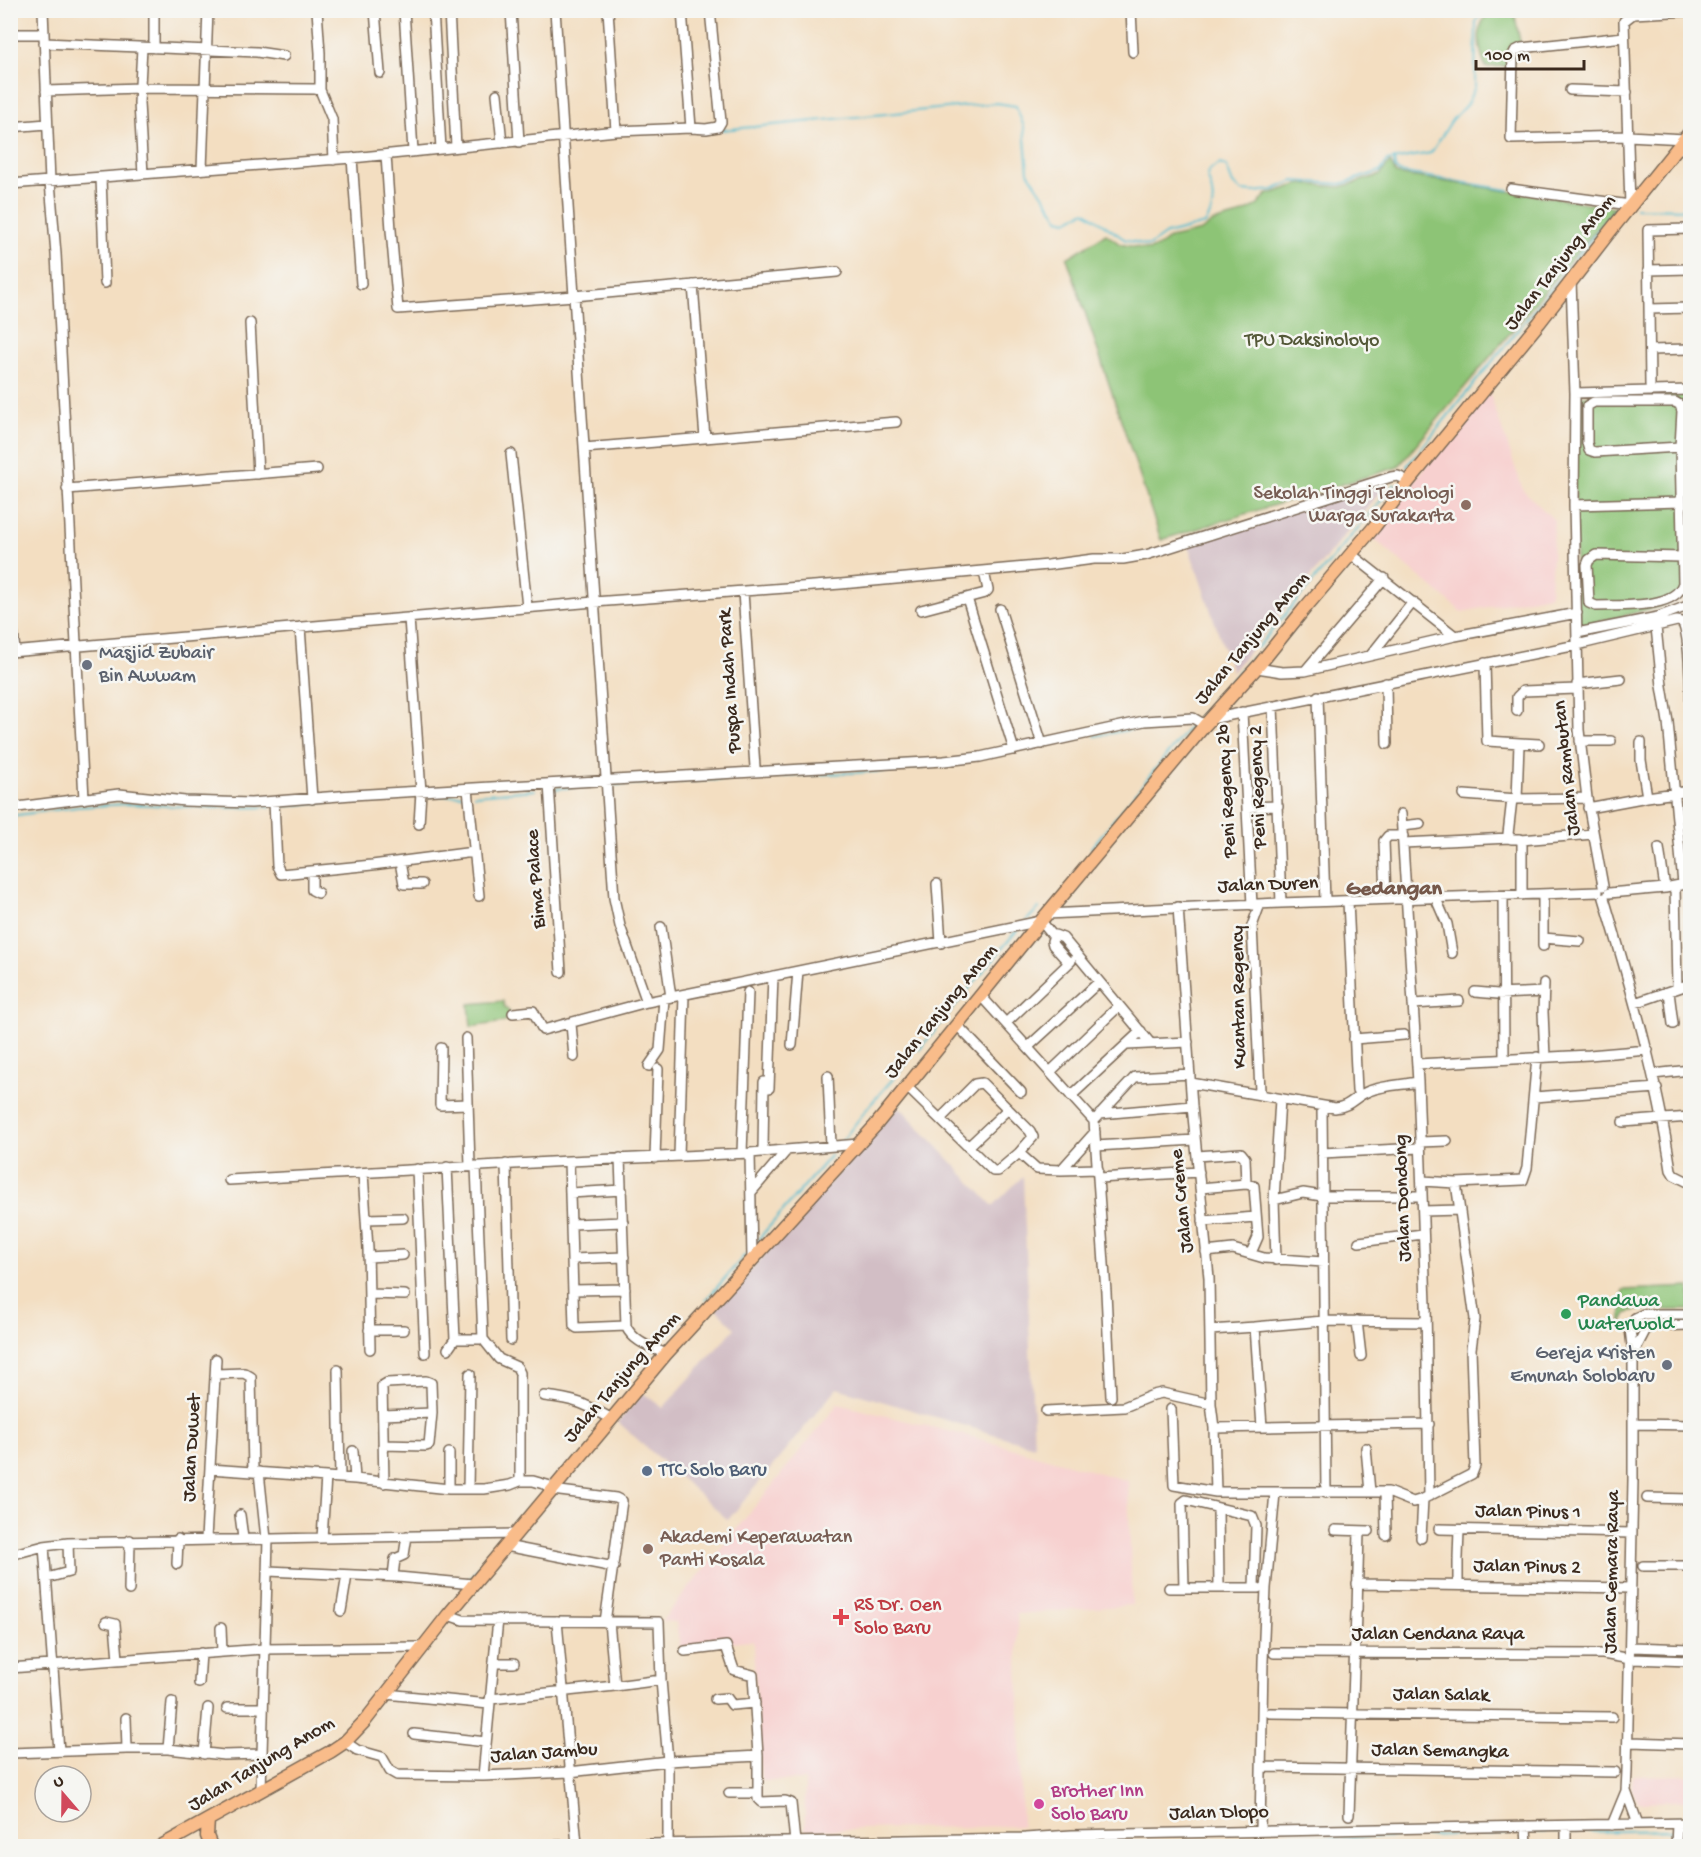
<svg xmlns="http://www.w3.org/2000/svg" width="1701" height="1857" viewBox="0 0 1701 1857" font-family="'Gochi Hand',sans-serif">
<rect width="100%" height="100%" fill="#f6f6f2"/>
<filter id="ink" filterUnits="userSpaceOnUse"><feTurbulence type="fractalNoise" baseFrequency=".0167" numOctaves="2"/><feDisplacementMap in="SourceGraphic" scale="12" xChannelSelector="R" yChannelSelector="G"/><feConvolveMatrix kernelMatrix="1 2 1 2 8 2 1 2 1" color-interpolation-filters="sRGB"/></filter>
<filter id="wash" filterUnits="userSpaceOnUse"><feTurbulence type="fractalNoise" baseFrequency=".008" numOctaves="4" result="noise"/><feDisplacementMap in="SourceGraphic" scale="24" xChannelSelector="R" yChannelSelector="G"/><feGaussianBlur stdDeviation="1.35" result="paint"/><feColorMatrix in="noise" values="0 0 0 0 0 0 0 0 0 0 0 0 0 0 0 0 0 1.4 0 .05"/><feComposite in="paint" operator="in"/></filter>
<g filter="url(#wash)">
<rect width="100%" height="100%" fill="#f3dec1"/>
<!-- built -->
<path fill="#f7d0cf" d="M 1489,391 L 1523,490 L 1554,520 L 1550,595 L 1462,612 L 1369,535 Z
M 838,1404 L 972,1437 L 1128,1481 L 1132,1605 L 1017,1614 L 1022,1826 L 805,1830 L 805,1780 L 761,1781 L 753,1641 L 680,1647 L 676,1622 L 662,1621 Z
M 1690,1775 L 1690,1801 L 1639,1802 L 1632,1790 L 1632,1776 Z"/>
<!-- industrial -->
<path fill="#d2bec5" d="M 1391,479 L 1232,672 L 1187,542 Z
M 899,1106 L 993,1206 L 1023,1176 L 1034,1446 L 837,1388 L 728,1520 L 618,1422 L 643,1393 L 663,1408 L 735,1328 L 716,1309 Z"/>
<!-- green -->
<path fill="#8dc476" stroke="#64774a" stroke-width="1.5" d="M 1493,11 L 1514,11 L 1521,47 L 1511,66 L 1485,67 C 1479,49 1473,22 1493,11 Z
M 1390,162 L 1396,174 L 1615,207 L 1398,467 L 1161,540 L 1067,258 L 1106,234 L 1120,244 L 1150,250 L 1159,246 L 1170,238 L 1201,231 L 1213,222 L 1239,215 L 1258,205 L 1266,195 L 1300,184 L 1341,187 L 1380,175 Z
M 1690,393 L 1690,593 L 1659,607 L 1577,627 L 1573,396 Z
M 503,1001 L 505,1008 L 509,1011 L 509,1016 L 504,1022 L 471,1027 L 469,1004 Z
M 1690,1287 L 1690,1310 L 1637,1310 L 1628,1312 L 1621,1325 L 1623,1290 Z"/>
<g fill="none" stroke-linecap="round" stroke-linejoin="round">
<!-- stream -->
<path stroke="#51bbce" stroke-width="2" d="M 721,130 L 997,103 L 1016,106 L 1024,127 L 1028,172 L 1059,219 L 1067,221 L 1085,211 L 1124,239 L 1149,246 L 1166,234 L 1205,224 C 1216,207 1214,194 1207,176 L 1210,170 L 1219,164 L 1226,166 L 1233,184 L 1242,191 L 1253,192 L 1273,190 L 1294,181 L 1341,184 L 1381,171 L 1387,161 L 1431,153 L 1452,120 L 1467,104 L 1475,87 L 1476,22 L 1482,10
M 1394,159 L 1395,168 L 1399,172 L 1509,190
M 1635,208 L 1690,209
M 1575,259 L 1618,206
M 1407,466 L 1570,266
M 1257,648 L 1395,484
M 1198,718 L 1252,657
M 1178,723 L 1193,723
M 1095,736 L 1154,725
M 610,785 L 887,771 L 927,766
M 553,789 L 597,785
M 474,795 L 535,790
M 424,796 L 465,795
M 276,807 L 339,800
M 10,816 L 77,807 L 128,804 L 217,808 L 270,807
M 1091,848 L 1192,724
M 1026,921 L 1039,908
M 919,1050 L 1018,929
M 842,1141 L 869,1106 L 907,1063
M 756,1242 L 831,1155
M 706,1300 L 746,1254
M 469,1579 L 503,1539
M 1680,1830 L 1690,1830
M 1530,1832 L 1564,1832
M 1569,1832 L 1675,1830
M 1080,1843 L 1122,1843
M 1153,1843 L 1525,1833
M 935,1846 L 1041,1846"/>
</g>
</g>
<g filter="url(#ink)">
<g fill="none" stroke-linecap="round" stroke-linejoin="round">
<defs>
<path id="minor" d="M 43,10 L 50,182 L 56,254 L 84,799
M 317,10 L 320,53 L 320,90
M 375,10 L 380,73
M 404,10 L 413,151
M 433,10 L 441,149
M 449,10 L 456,147
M 511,10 L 519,142
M 555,10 L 614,898 L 620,926 L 647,1002 L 1041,921 L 1053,936
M 608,10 L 616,131
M 682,10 L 691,128 L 706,129 L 718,127 L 721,122 L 710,10
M 1131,10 L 1133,52
M 10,34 L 44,34
M 1624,37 L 1521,48 L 1515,51 L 1513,55 L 1511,139 L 1628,136 L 1685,139
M 44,43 L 257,52 L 284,56
M 142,48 L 139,103 L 143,174
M 154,48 L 154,10
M 1570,90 L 1627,92
M 46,91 L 140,88 L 315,89 L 320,90 L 332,119 L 334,160
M 497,94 L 502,143
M 10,127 L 47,124
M 1678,149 L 1690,148
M 386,155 L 391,230 L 398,309 L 574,296 L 837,272
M 352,158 L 361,284
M 202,169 L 208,10
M 101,178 L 105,283
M 10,184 L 352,158 L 616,131 L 691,128
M 1511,189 L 1630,205
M 1630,206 L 1624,21 L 1633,14 L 1690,11
M 1648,270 L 1690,269
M 1571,281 L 1575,393 L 1574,505 L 1579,730 L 1587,798 L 1603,886
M 693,285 L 705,438
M 1649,309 L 1690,308
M 250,323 L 258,474
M 1650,350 L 1690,349
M 1650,385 L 1648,230 L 1690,229
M 1575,393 L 1690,390
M 1680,447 L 1595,452 L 1589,450 L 1587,443 L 1587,406 L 1594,402 L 1675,402 L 1680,405 L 1682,411 L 1680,447 L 1683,583 C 1676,610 1618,605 1596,606 L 1589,603 L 1587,565 L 1589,560 L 1596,555 L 1682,557
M 584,448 L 896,422
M 511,454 L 527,607
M 67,489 L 317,469
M 1574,505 L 1681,502
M 1351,554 L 1455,636
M 743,592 L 755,767
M 967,598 L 1014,750
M 10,602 L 15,651
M 1000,609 L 1042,744
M 921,610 L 985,593 L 988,590 L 984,572
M 409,618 L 421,792 L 419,824
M 300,627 L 312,799
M 1656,627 L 1662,686 L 1668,722 L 1683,884
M 1577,633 L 1658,617 L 1690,605
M 10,652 L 594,602 L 841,584 L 1048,565 L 1094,559 L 1123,559 L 1146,555 L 1391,477 L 1398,476 L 1409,481
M 1371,655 L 1413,602
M 1485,663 L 1487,741 L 1539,744
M 1257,668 L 1282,672 L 1305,671 L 1455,636 L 1577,613
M 1306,670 L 1384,578
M 1386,683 L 1387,744
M 1577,684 L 1621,679
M 1318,696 L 1325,901
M 1273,706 L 1281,903
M 1517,711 L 1517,697 L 1523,691 L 1577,689
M 1242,712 L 1252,905
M 1211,719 L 1577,645 L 1677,621 L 1682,622 C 1690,634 1692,703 1689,720
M 1580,741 L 1611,741
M 1641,742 L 1641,760 L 1647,797
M 549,784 L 561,972
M 468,789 L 479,896
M 1464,795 L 1517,799 L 1587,798
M 1512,799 L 1508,834 L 1511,839 L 1520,839 L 1522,843 L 1522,895
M 1517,799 L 1519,744
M 274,802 L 277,866 L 281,874 L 372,865 L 474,852
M 1248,807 L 1278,806
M 10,808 L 119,794 L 185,801 L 251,803 L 352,795 L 944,761 L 980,757 L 1144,721 L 1193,718 L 1205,725
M 1588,808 L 1647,797 L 1690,791
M 1401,814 L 1418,1082 L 1426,1305 L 1429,1496
M 1402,826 L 1420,824
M 1521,840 L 1593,834
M 1403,843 L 1510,838
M 1659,848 L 1665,888
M 400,862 L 404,884 L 422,884
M 312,872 L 312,890 L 318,893
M 937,884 L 941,943
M 1675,886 L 1677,988
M 1609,893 L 1665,888 L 1690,883
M 1543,894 L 1543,946
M 1503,896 L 1504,1059
M 1604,898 C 1631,988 1657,1077 1671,1170 L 1674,1175 L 1690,1183
M 1386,899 L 1384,841 L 1388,836 L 1403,836
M 1436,899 L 1447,924 L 1452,953
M 1348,901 L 1357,1091
M 1178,907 L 1192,1106 L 1209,1278 L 1211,1404 L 1214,1428 L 1216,1492
M 1047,914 L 1281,903 L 1598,892
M 661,927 L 671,997
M 1543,938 L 1580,941
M 1069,963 L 1053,945 L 1052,941 L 1055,935 L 1063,938 L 1151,1044
M 1544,983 L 1543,1012 L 1545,1057
M 1475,992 L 1498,994 L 1544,992
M 1669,992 L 1673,1024
M 981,996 L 1094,1121 L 1106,1292 L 1111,1397
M 1635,1003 L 1690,984
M 1413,1004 L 1459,1001
M 513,1013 L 533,1011 L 543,1030 L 647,1002
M 1006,1023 L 1071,961
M 571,1024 L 574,1057
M 957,1025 L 1021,1092
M 466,1038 L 470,1166
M 1354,1039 L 1404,1035
M 792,1045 L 798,971
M 1127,1045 L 1188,1042
M 1028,1047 L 1099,982
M 441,1048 L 440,1105 L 468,1104
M 1417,1064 L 1589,1055 L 1648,1050
M 649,1066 L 660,1050 L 664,999
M 1050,1072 L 1119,1006
M 1653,1074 L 1690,1070
M 828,1076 L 831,1146
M 1191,1083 L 1335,1108 C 1350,1107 1355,1096 1369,1091 C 1384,1085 1402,1085 1418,1082
M 907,1087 L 993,1171 L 998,1171 L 1019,1153 L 1033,1137 L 1030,1131 L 982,1083 L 975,1084 L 940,1119
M 769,1088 L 773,976
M 1260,1091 L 1252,926 L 1260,904
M 1071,1096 L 1141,1031
M 1534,1097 L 1657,1088
M 1322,1108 L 1326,1493
M 1100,1114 L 1192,1106
M 1094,1121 L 1135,1077 L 1190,1074
M 1623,1122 L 1690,1117
M 1420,1142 L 1447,1141
M 1096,1146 L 1195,1140
M 968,1147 L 1008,1109
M 763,1151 L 764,1082
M 742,1153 L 748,992
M 750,1153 L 752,1259
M 1019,1153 L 1037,1169 L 1061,1170 L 1095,1132
M 1322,1153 L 1420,1148
M 679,1156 L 684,995
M 1197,1156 L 1241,1153 L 1245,1158 L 1246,1184
M 620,1158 L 626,1326 C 633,1342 651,1347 666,1354
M 655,1158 L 658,1069
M 569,1161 L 574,1326 L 577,1328 L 626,1326
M 506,1164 L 511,1340
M 476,1166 L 483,1339 L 499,1359 L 517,1367 L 520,1373 L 520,1481
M 447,1167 L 455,1339
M 417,1169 L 425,1353
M 1061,1170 L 1098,1169
M 363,1173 L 368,1249 L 370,1349
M 1099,1178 L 1199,1172
M 229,1180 L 569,1161 L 750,1153 L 859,1144
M 1422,1181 L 1456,1183 L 1523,1180 L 1527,1168 L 1537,1057
M 1200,1188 L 1246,1184 L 1254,1186 L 1258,1237 L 1251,1253
M 752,1191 L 787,1150
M 570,1193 L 622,1190
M 1274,1200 L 1303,1193 L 1322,1196 L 1422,1196
M 1423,1211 L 1460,1210
M 366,1219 L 403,1218
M 1203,1221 L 1256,1217
M 572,1224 L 623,1222
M 1359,1242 L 1423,1234
M 1206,1252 L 1233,1249 L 1264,1258 L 1323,1262
M 368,1257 L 403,1255
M 572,1259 L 624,1257
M 1276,1260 L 1274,1200 L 1280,1099
M 573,1290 L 625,1289
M 369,1294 L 405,1295
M 1357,1321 L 1361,1356
M 369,1330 L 404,1330
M 1210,1330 L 1255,1327
M 448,1349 L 455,1339 L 483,1339
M 1633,1354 L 1645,1331 L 1651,1326 L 1690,1325
M 338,1370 L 340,1478
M 216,1374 L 244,1373 L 251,1377 L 253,1471
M 544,1396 C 576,1399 585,1404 612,1419
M 1171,1409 L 1174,1485 L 1216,1492 L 1388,1492 L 1413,1502 L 1423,1499 L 1472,1474 L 1475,1466 L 1471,1349 L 1475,1319 L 1456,1183
M 1046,1411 L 1124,1407 L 1153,1395 L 1162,1393 L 1211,1404
M 383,1415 L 432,1413
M 1637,1424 L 1690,1425
M 1262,1427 L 1255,1327 L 1323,1321 L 1426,1322
M 1214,1428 L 1429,1424
M 383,1445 L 426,1446 L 429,1445 L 432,1413 L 431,1383 L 426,1381 L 387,1383 L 382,1386 L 384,1483
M 1366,1448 L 1370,1492
M 353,1451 L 355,1479
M 210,1469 L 355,1479 L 449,1489 L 484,1489 L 510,1485 L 520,1481 L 533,1481 L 554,1487
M 259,1472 L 266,1539
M 449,1489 L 449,1453
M 468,1489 L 470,1374
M 552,1490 L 616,1498 L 622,1501 L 605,1622
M 1385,1492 L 1386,1535
M 1647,1498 L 1690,1499
M 1218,1508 L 1219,1587
M 240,1515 L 243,1538
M 1439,1529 L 1632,1533
M 1335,1530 L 1369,1531
M 322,1538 L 326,1477
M 1421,1538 L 1423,1499
M 206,1539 L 216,1359
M 44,1546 L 59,1751
M 506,1546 L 614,1567
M 10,1555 L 44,1546 L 68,1543 L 515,1534
M 1458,1558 L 1459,1530
M 177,1564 L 178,1539
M 1643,1566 L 1690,1566
M 268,1571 L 398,1577 L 473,1584
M 393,1576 L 395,1559 L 404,1555 L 407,1536
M 47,1578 L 69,1572 L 68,1543
M 1357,1584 L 1631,1588
M 1458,1585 L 1458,1560
M 1169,1588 L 1258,1588
M 1184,1588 L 1182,1503 L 1186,1500 L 1252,1516 L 1256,1526 L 1254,1587
M 129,1590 L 130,1540
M 1357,1610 L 1359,1531
M 341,1611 L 347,1575
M 448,1615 L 463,1620 L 659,1622 L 661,1680 L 668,1761 L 668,1846
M 557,1621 L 577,1845
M 106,1622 L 115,1624 L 118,1659
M 609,1622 L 615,1686
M 221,1628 L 222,1652
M 1632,1647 L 1690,1649
M 685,1651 L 726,1646 L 734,1670 L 753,1675 L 758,1756 L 758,1799 L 761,1802 L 785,1801 L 791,1803 L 795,1842
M 1274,1653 L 1603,1654 L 1630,1659
M 1632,1659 L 1690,1661
M 494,1663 L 514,1663
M 10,1668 L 264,1649 L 421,1647
M 199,1683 L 201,1653
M 386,1694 L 489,1704
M 490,1699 L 615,1686 L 661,1680
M 715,1699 L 727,1698 L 732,1705 L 755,1703
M 227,1708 L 263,1708
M 1270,1713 L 1612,1717
M 126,1718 L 127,1749
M 414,1734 L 486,1742
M 345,1742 L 357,1750 L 382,1757 L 390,1771 L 397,1775 L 483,1776 L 569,1772 L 668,1761 L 758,1756
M 1631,1742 L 1690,1744
M 168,1749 L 172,1702
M 10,1753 L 127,1749 L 168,1749 L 224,1755 L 262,1754
M 204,1754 L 208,1708
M 1265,1767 L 1615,1772
M 483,1776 L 498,1619
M 261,1790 L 268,1539
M 1626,1791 L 1638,1824
M 729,1793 L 758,1793
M 1349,1815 L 1356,1613
M 1612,1825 L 1626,1791 L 1627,1771 L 1633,1480 L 1633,1354 L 1630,1329 L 1635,1318 L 1644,1314 L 1690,1314
M 1526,1826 L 1527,1846
M 1260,1831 L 1263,1661 L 1266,1588 L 1275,1493
M 532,1846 L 1025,1838 L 1072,1835 L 1690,1823
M 1566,1846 L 1566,1827
M 1676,1846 L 1677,1824"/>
<path id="major" d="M 208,1820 L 207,1836 L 211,1846
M 161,1846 L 330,1752 L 345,1742 L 365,1721 L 448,1615 L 666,1354 L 875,1126 L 1041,921 L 1205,725 L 1260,664 L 1305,608 L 1375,526 L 1409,481 L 1539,323 L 1611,230 L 1690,132"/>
</defs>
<!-- minor casing -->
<use href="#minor" stroke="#7b6957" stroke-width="12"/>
<!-- major casing -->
<use href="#major" stroke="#7b6957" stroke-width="15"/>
<!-- minor -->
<use href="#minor" stroke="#fff" stroke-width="9"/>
<!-- major -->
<use href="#major" stroke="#f9bc8a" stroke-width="12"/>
</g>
</g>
<!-- markers -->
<g fill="#8d6e63" stroke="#f6f6f2" stroke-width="2">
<circle cx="1466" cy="505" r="6"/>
<circle cx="648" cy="1549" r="6"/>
</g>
<g fill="#6b7280" stroke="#f6f6f2" stroke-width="2">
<circle cx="87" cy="665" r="6"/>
<circle cx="1667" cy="1365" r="6"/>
</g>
<circle fill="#2e9e5b" stroke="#f6f6f2" stroke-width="2" cx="1566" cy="1314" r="6"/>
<circle fill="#5c6f8a" stroke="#f6f6f2" stroke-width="2" cx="647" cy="1471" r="6"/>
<path fill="#e0444e" stroke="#f6f6f2" stroke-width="2" d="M838 1608h6v6h6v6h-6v6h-6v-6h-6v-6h6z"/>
<circle fill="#d1479c" stroke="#f6f6f2" stroke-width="2" cx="1039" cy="1804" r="6"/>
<g text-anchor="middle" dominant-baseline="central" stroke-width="5" stroke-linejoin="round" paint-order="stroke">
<!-- street labels -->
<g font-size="20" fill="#3b2a1e" stroke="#f6f6f2">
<text transform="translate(1561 263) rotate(-52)">Jalan Tanjung Anom</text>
<text transform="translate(1253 639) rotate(-50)">Jalan Tanjung Anom</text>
<text transform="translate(731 681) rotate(-94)">Puspa Indah Park</text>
<text transform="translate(1568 768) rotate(-96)">Jalan Rambutan</text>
<text transform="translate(1259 787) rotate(-92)">Peni Regency 2</text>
<text transform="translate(1228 791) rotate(-93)">Peni Regency 2b</text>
<text transform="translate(537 879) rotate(-94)">Bima Palace</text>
<text transform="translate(1268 886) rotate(-2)">Jalan Duren</text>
<text transform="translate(1240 997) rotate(-91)">Kuantan Regency</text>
<text transform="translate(942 1012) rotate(-51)">Jalan Tanjung Anom</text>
<text transform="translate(1404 1198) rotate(-92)">Jalan Dondong</text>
<text transform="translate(1183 1201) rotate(-96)">Jalan Creme</text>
<text transform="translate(623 1378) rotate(-49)">Jalan Tanjung Anom</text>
<text transform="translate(193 1448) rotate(-87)">Jalan Duwet</text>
<text transform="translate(1528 1513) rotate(1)">Jalan Pinus 1</text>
<text transform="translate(1527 1568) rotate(1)">Jalan Pinus 2</text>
<text transform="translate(1613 1572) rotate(-89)">Jalan Cemara Raya</text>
<text x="1438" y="1635">Jalan Cendana Raya</text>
<text transform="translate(1441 1696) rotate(1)">Jalan Salak</text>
<text transform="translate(1440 1752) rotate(1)">Jalan Semangka</text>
<text transform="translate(544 1754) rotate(-4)">Jalan Jambu</text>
<text transform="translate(262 1765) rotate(-31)">Jalan Tanjung Anom</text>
<text transform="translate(1219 1814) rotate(-1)">Jalan Dlopo</text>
</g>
<!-- park labels -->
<g font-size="20" fill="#545838" stroke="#f6f6f2">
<text x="1312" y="341">TPU Daksinoloyo</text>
</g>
<!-- education labels -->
<g font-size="20" fill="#785e54" stroke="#f6f6f2" text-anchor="end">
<text x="1454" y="494">Sekolah Tinggi Teknologi<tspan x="1454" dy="23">Warga Surakarta</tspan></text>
<text x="660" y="1538" text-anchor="start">Akademi Keperawatan<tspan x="660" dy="23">Panti Kosala</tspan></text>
</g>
<!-- worship labels -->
<g font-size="20" fill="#5b616d" stroke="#f6f6f2" text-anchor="start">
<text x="99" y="654">Masjid Zubair<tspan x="99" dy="23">Bin Awwam</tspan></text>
<text x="1655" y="1354" text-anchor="end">Gereja Kristen<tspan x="1655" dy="23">Emunah Solobaru</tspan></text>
</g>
<!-- leisure labels -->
<g font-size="20" fill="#27864d" stroke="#f6f6f2" text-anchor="start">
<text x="1578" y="1302">Pandawa<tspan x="1578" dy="23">Waterwold</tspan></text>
</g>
<!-- service labels -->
<g font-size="20" fill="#4e5e75" stroke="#f6f6f2" text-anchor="start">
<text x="659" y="1471">TTC Solo Baru</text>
</g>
<!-- health labels -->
<g font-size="20" fill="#be3a42" stroke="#f6f6f2" text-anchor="start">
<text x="854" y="1606">RS Dr. Oen<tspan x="854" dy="23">Solo Baru</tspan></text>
</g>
<!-- hotel labels -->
<g font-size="20" fill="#b23c85" stroke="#f6f6f2" text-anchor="start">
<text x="1051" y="1792">Brother Inn<tspan x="1051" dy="23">Solo Baru</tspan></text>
</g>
<!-- quarter labels -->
<g font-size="22" font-weight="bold" fill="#75584a" stroke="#f6f6f2">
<text x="1394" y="890">Gedangan</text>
</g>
</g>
<!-- margin -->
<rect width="1701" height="1857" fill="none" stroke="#f6f6f2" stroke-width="36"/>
<!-- north arrow -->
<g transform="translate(63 1794) rotate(340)"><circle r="28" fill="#f6f6f2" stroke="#aba49d" stroke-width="1.5"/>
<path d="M0-4.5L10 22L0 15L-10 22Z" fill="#d1495b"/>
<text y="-9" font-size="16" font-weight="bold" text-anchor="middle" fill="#3b2a1e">U</text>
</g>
<!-- scale -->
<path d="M1476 60v9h108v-9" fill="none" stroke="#3b2a1e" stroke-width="3"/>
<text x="1485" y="60" font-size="18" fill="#3b2a1e" stroke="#f6f6f2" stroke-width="4.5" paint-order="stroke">100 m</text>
</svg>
